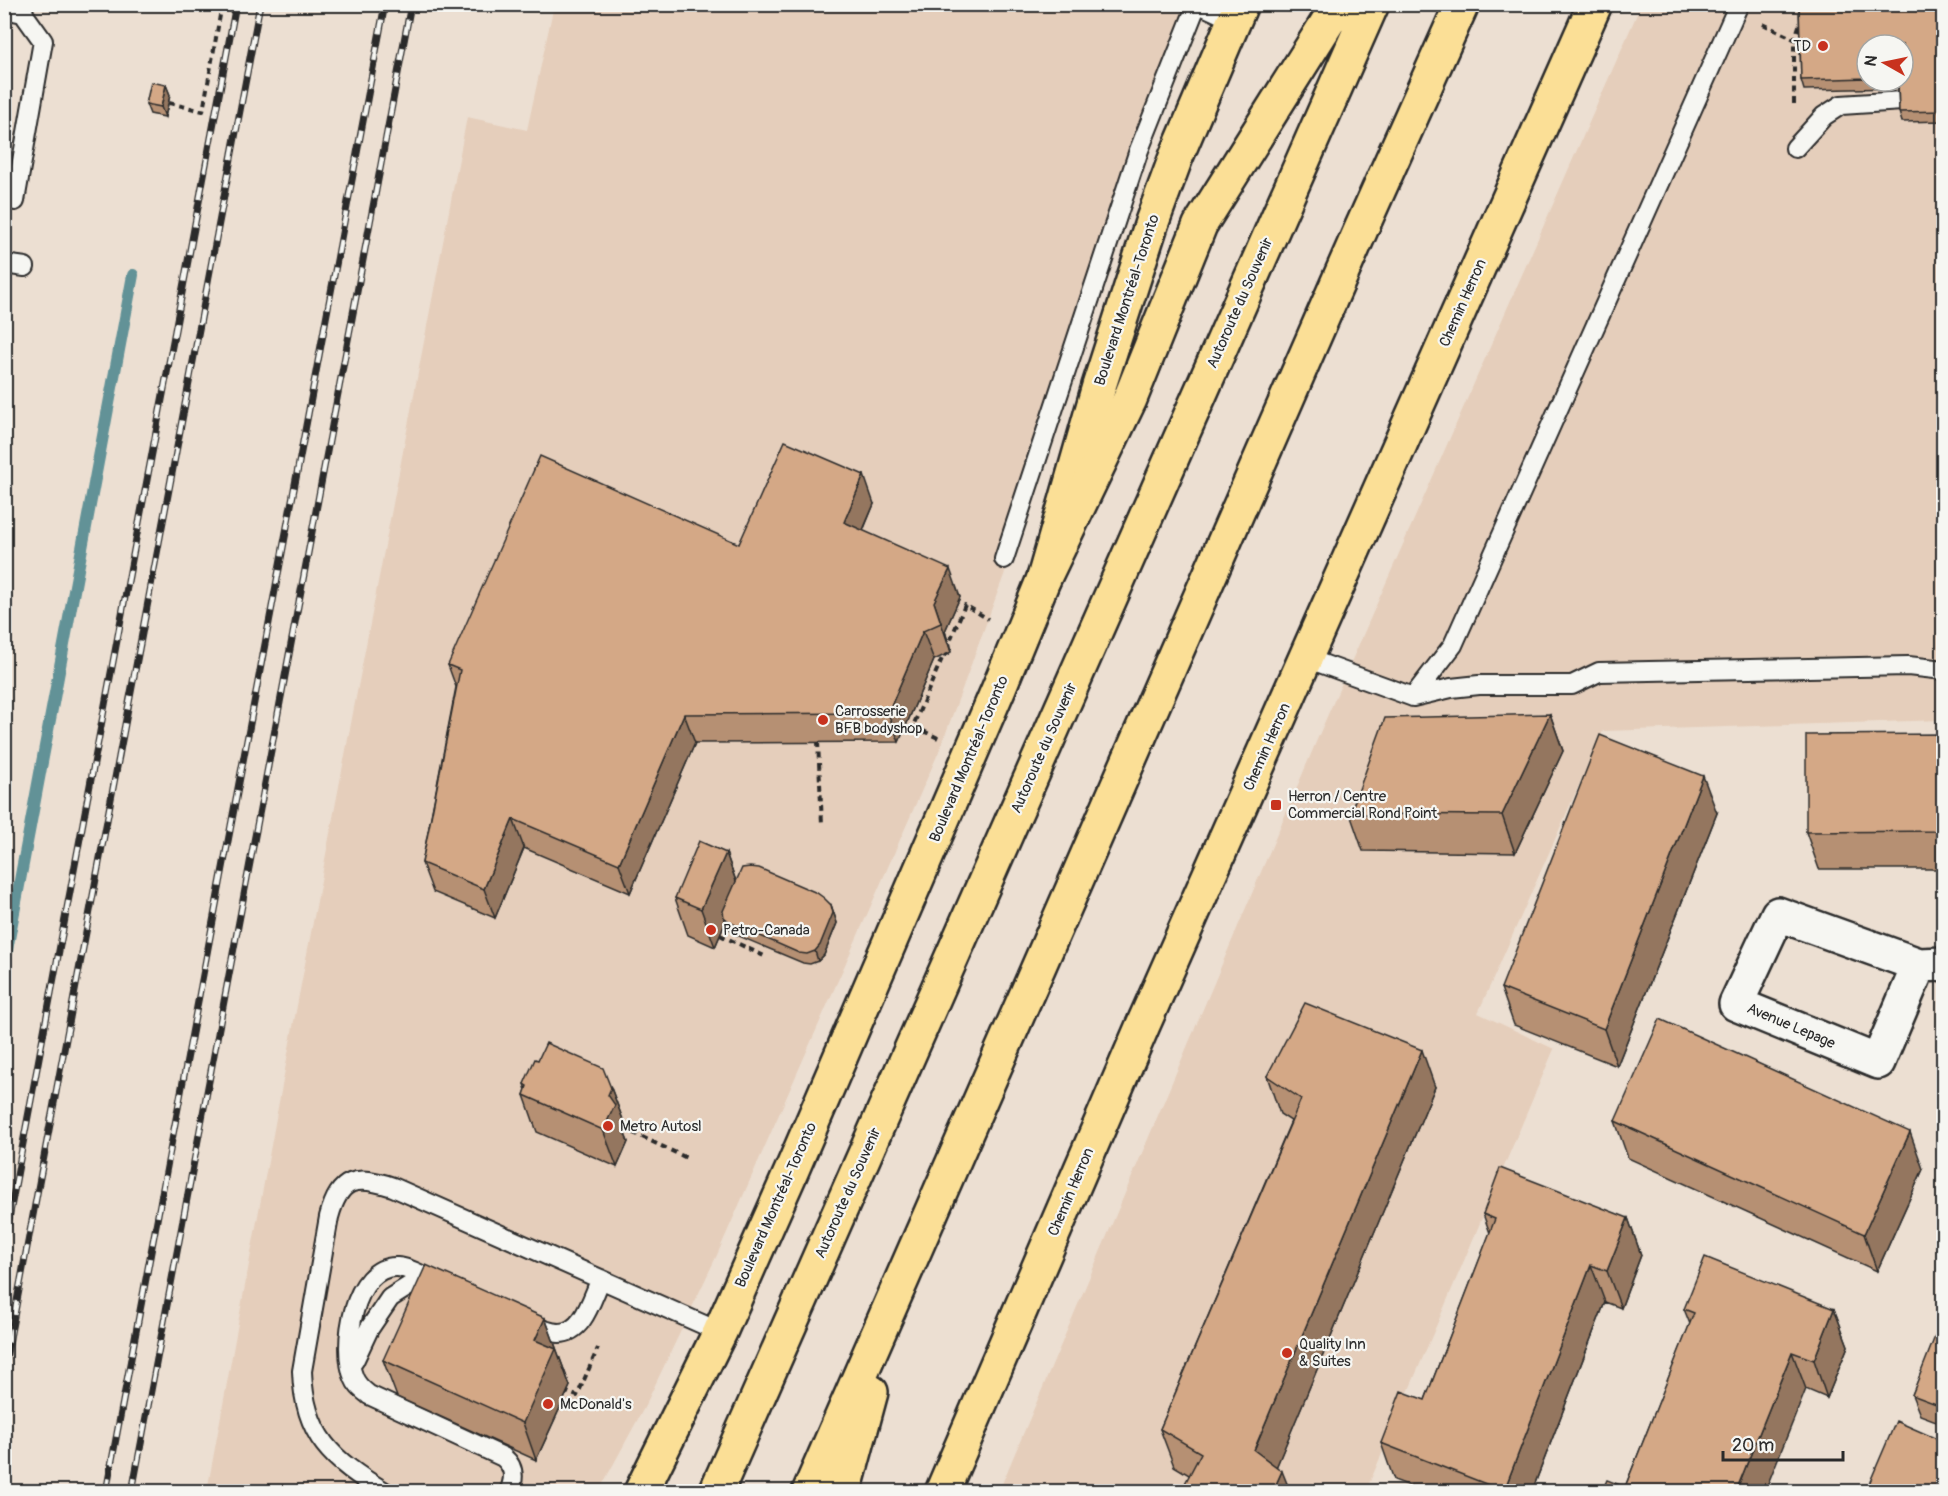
<svg xmlns="http://www.w3.org/2000/svg" width="1948" height="1496" viewBox="0 0 1948 1496" font-family="Pangolin,sans-serif">
<rect width="100%" height="100%" fill="#ecdfd2"/>
<filter id="ink" filterUnits="userSpaceOnUse"><feTurbulence type="fractalNoise" baseFrequency=".0167" numOctaves="2"/><feDisplacementMap in="SourceGraphic" scale="12" xChannelSelector="R" yChannelSelector="G"/><feConvolveMatrix kernelMatrix="1 2 1 2 8 2 1 2 1" color-interpolation-filters="sRGB"/></filter>
<g filter="url(#ink)">
<!-- built -->
<path fill="#e5cebb" fill-rule="evenodd" d="M 554,5 L 1207,5 L 1164,102 L 1029,507 L 940,749 L 717,1255 L 645,1406 L 599,1491 L 207,1491 L 292,1032 L 467,117 L 527,130 Z
M 1641,5 L 1943,5 L 1943,720 L 1603,731 L 1478,1013 L 1554,1049 L 1366,1491 L 999,1491 L 1322,728 ZM 1867,45 L 1903,45 L 1903,81 L 1867,81 Z"/>
<g fill="none" stroke-linecap="round" stroke-linejoin="round">
<!-- stream -->
<path stroke="#629297" stroke-width="12" d="M 4,966 L 133,275"/>
<defs>
<path id="lane" d="M 1199,4 L 1234,20
M 4,9 L 23,13
M 1795,148 L 1824,116 L 1841,105 L 1902,101
M 4,199 L 15,201 L 43,41 L 23,13 L 24,4
M 4,264 L 25,267
M 1004,559 L 1139,150 L 1197,4
M 1306,658 L 1413,697 L 1451,688 L 1479,685 L 1572,685 L 1599,672 L 1908,666 L 1944,670
M 1413,697 L 1453,645 L 1739,4
M 444,1287 C 430,1280 412,1268 397,1267 C 353,1265 341,1348 354,1378 C 357,1386 363,1390 369,1395 L 503,1457 C 515,1467 515,1478 509,1492
M 527,1323 C 536,1327 549,1333 559,1333 C 584,1333 592,1297 601,1279
M 354,1361 L 369,1329 L 390,1298 L 423,1277
M 385,1492 C 332,1460 304,1436 302,1371 L 329,1217 C 340,1177 356,1175 393,1187 L 720,1332"/>
<path id="street" d="M 1919,965 L 1878,1062 L 1736,1004 L 1778,914 L 1919,965 L 1944,964"/>
<path id="primary" d="M 641,1492 L 720,1332 L 791,1172 L 998,690 L 1044,578 L 1099,386 L 1152,222 L 1176,157 L 1241,4
M 942,1492 L 1143,1025 L 1595,4"/>
<path id="highway" d="M 1044,578 L 1130,399 L 1200,225 L 1339,4
M 716,1492 L 1372,4
M 809,1492 L 1362,227 L 1462,4
M 844,1492 L 871,1392"/>
</defs>
<!-- lane casing -->
<use href="#lane" stroke="#2b2b2b" stroke-width="22"/>
<!-- street casing -->
<use href="#street" stroke="#2b2b2b" stroke-width="38"/>
<!-- primary casing -->
<use href="#primary" stroke="#2b2b2b" stroke-width="38"/>
<!-- highway casing -->
<use href="#highway" stroke="#2b2b2b" stroke-width="38"/>
<!-- path -->
<path stroke="#2b2b2b" stroke-width="4" stroke-dasharray="6 4.5" stroke-linecap="butt" d="M 1763,24 L 1802,43
M 169,103 L 203,111 L 222,4
M 1794,104 L 1794,41 L 1800,23
M 938,738 L 913,726 L 943,656 L 951,652 L 949,643 L 965,605 L 988,619
M 818,742 L 822,824
M 720,935 L 764,956
M 623,1128 L 689,1159
M 565,1395 L 567,1392 L 577,1396 L 598,1348"/>
<!-- lane -->
<use href="#lane" stroke="#f6f6f2" stroke-width="18"/>
<!-- street -->
<use href="#street" stroke="#f6f6f2" stroke-width="33"/>
<!-- primary -->
<use href="#primary" stroke="#fbdf96" stroke-width="33"/>
<!-- highway -->
<use href="#highway" stroke="#fbdf96" stroke-width="33"/>
<defs>
<path id="rail" d="M 4,1245 L 236,4
M 4,1370 L 260,4
M 106,1492 L 385,4
M 132,1492 L 411,4"/>
</defs>
<!-- rail casing -->
<use href="#rail" stroke="#2b2b2b" stroke-width="7"/>
<!-- rail -->
<use href="#rail" stroke="#f6f6f2" stroke-width="4.5" stroke-dasharray="14" stroke-linecap="butt"/>
</g>
<!-- wall -->
<path fill="#b69073" stroke="#2b2b2b" stroke-width="1.5" fill-rule="evenodd" d="M 1799,4 L 1944,4 L 1944,121 L 1902,122 L 1899,112 L 1898,88 L 1804,90 L 1801,80 ZM 1867,45 L 1903,45 L 1903,81 L 1867,81 Z
M 166,85 L 170,95 L 165,117 L 150,114 L 146,104 Z
M 874,504 L 863,531 L 960,597 L 945,631 L 951,652 L 934,660 L 899,742 L 695,743 L 630,893 L 524,848 L 495,918 L 433,892 L 422,863 L 456,687 L 448,665 Z
M 1550,714 L 1563,751 L 1515,853 L 1363,851 L 1350,814 Z
M 1944,734 L 1944,869 L 1819,869 L 1806,832 Z
M 1717,813 L 1617,1066 L 1514,1025 L 1501,988 Z
M 726,853 L 736,881 L 831,905 L 837,923 L 824,955 L 818,961 L 810,964 L 803,963 L 734,934 L 728,927 L 726,921 L 715,947 L 688,935 L 675,898 Z
M 1267,1076 L 1435,1087 L 1276,1467 L 1189,1475 L 1174,1466 L 1160,1429 L 1291,1121 L 1280,1114 Z
M 524,1084 L 611,1088 L 625,1125 L 623,1129 L 628,1142 L 617,1167 L 537,1132 L 524,1095 L 526,1090 Z
M 1615,1121 L 1923,1169 L 1877,1271 L 1628,1158 Z
M 1483,1214 L 1628,1218 L 1641,1255 L 1621,1308 L 1605,1302 L 1532,1491 L 1423,1491 L 1394,1480 L 1381,1443 L 1425,1400 L 1490,1233 Z
M 1684,1309 L 1834,1309 L 1848,1346 L 1827,1398 L 1806,1389 L 1625,1487 L 1690,1324 Z
M 1944,1317 L 1944,1424 L 1920,1415 L 1912,1395 Z
M 545,1318 L 570,1386 L 536,1460 L 397,1397 L 383,1360 Z"/>
<!-- shaded-wall -->
<path fill="#94765e" stroke="#2b2b2b" stroke-width="1.5" d="M 166,85 L 170,95 L 165,117 L 161,107 Z
M 864,475 L 874,504 L 854,551 L 844,522 Z
M 950,569 L 960,597 L 945,631 L 951,652 L 934,602 Z
M 923,631 L 934,660 L 899,742 L 888,713 Z
M 684,714 L 695,743 L 630,893 L 619,864 Z
M 1550,714 L 1563,751 L 1515,853 L 1502,815 Z
M 1703,776 L 1717,813 L 1617,1066 L 1604,1029 Z
M 513,819 L 524,848 L 495,918 L 484,889 Z
M 726,853 L 739,890 L 724,917 L 726,921 L 715,947 L 701,909 Z
M 831,905 L 837,923 L 824,955 L 818,961 L 815,951 Z
M 1422,1050 L 1435,1087 L 1268,1487 L 1254,1450 Z
M 611,1088 L 625,1125 L 623,1129 L 628,1142 L 617,1167 L 603,1130 L 608,1095 Z
M 1910,1132 L 1923,1169 L 1877,1271 L 1864,1234 Z
M 1628,1218 L 1641,1255 L 1621,1308 L 1607,1271 Z
M 1591,1265 L 1605,1302 L 1532,1491 L 1504,1491 Z
M 1834,1309 L 1848,1346 L 1827,1398 L 1814,1360 Z
M 545,1318 L 570,1386 L 536,1460 L 523,1423 L 535,1340 Z
M 1792,1352 L 1806,1389 L 1765,1491 L 1736,1491 Z
M 1282,1471 L 1290,1491 L 1273,1491 Z
M 1944,1471 L 1944,1491 L 1937,1486 Z"/>
<!-- building -->
<path fill="#d4a886" stroke="#2b2b2b" stroke-width="1.5" d="M 1799,4 L 1944,4 L 1944,111 L 1899,112 L 1898,81 L 1903,81 L 1903,45 L 1867,45 L 1867,78 L 1801,80 Z
M 151,82 L 166,85 L 161,107 L 146,104 Z
M 785,441 L 864,475 L 844,522 L 950,569 L 934,602 L 941,623 L 923,631 L 888,713 L 684,714 L 619,864 L 513,819 L 484,889 L 422,863 L 460,670 L 448,665 L 540,456 L 739,544 Z
M 1550,714 L 1502,815 L 1350,814 L 1385,718 Z
M 1944,734 L 1944,831 L 1806,832 L 1806,735 Z
M 1600,735 L 1703,776 L 1604,1029 L 1501,988 Z
M 699,841 L 726,853 L 701,909 L 675,898 Z
M 750,867 L 759,868 L 817,893 L 824,898 L 831,905 L 833,913 L 820,945 L 815,951 L 807,954 L 799,953 L 731,923 L 724,917 L 723,911 L 742,868 Z
M 1305,1003 L 1422,1050 L 1254,1450 L 1282,1471 L 1273,1491 L 1181,1491 L 1201,1453 L 1160,1429 L 1301,1099 L 1267,1076 Z
M 1660,1019 L 1910,1132 L 1864,1234 L 1615,1121 Z
M 546,1043 L 603,1068 L 611,1088 L 608,1095 L 615,1105 L 603,1130 L 524,1095 L 527,1086 L 524,1084 L 535,1059 L 538,1060 Z
M 1500,1168 L 1628,1218 L 1607,1271 L 1591,1265 L 1504,1491 L 1381,1443 L 1401,1391 L 1425,1400 L 1495,1219 L 1483,1214 Z
M 1705,1257 L 1834,1309 L 1814,1360 L 1792,1352 L 1736,1491 L 1602,1491 L 1607,1480 L 1625,1487 L 1694,1313 L 1684,1309 Z
M 426,1265 L 545,1318 L 535,1340 L 556,1349 L 523,1423 L 383,1360 Z
M 1943,1316 L 1944,1317 L 1944,1407 L 1912,1395 Z
M 1896,1421 L 1944,1442 L 1944,1471 L 1937,1486 L 1944,1489 L 1944,1491 L 1866,1491 Z"/>
</g>
<!-- markers -->
<g fill="#c8321e" stroke="#f6f6f2" stroke-width="2">
<circle cx="1823" cy="46" r="6"/>
<circle cx="823" cy="720" r="6"/>
<rect x="1270" y="799" width="12" height="12" rx="3"/>
<circle cx="711" cy="930" r="6"/>
<circle cx="608" cy="1126" r="6"/>
<circle cx="1287" cy="1353" r="6"/>
<circle cx="548" cy="1404" r="6"/>
</g>
<g text-anchor="middle" dominant-baseline="central" stroke-width="4.5" stroke-linejoin="round" paint-order="stroke">
<!-- poi labels -->
<g font-size="15" fill="#2b2b2b" stroke="#f6f6f2" text-anchor="start">
<text x="1811" y="46" text-anchor="end">TD</text>
<text x="835" y="711">Carrosserie<tspan x="835" dy="17">BFB bodyshop</tspan></text>
<text x="1288" y="796">Herron / Centre<tspan x="1288" dy="17">Commercial Rond Point</tspan></text>
<text x="723" y="930">Petro-Canada</text>
<text x="620" y="1126">Metro Autosl</text>
<text x="1299" y="1344">Quality Inn<tspan x="1299" dy="17">&amp; Suites</tspan></text>
<text x="560" y="1404">McDonald's</text>
</g>
<!-- street labels -->
<g font-size="15" fill="#2b2b2b" stroke="#f6f6f2">
<text transform="translate(1127 300) rotate(-72)">Boulevard Montréal-Toronto</text>
<text transform="translate(1240 303) rotate(-66)">Autoroute du Souvenir</text>
<text transform="translate(1463 303) rotate(-66)">Chemin Herron</text>
<text transform="translate(1267 747) rotate(-66)">Chemin Herron</text>
<text transform="translate(1044 748) rotate(-66)">Autoroute du Souvenir</text>
<text transform="translate(969 759) rotate(-67)">Boulevard Montréal-Toronto</text>
<text transform="translate(1791 1026) rotate(23)">Avenue Lepage</text>
<text transform="translate(1071 1192) rotate(-67)">Chemin Herron</text>
<text transform="translate(848 1193) rotate(-66)">Autoroute du Souvenir</text>
<text transform="translate(776 1205) rotate(-66)">Boulevard Montréal-Toronto</text>
</g>
</g>
<!-- margin -->
<rect width="1948" height="1496" fill="none" stroke="#f6f6f2" stroke-width="24"/>
<rect x="12" y="12" width="1924" height="1472" fill="none" stroke="#2b2b2b" stroke-width="2" filter="url(#ink)"/>
<!-- north arrow -->
<g transform="translate(1885 63) rotate(279)"><circle r="28" fill="#f6f6f2" stroke="#a5a5a2" stroke-width="1.5"/>
<path d="M0-4.5L10 22L0 15L-10 22Z" fill="#c8321e"/>
<text y="-9" font-size="16" font-weight="bold" text-anchor="middle" fill="#2b2b2b">N</text>
</g>
<!-- scale -->
<path d="M1723 1451v9h120v-9" fill="none" stroke="#2b2b2b" stroke-width="3"/>
<text x="1732" y="1451" font-size="18" fill="#2b2b2b" stroke="#f6f6f2" stroke-width="4.5" paint-order="stroke">20 m</text>
</svg>
